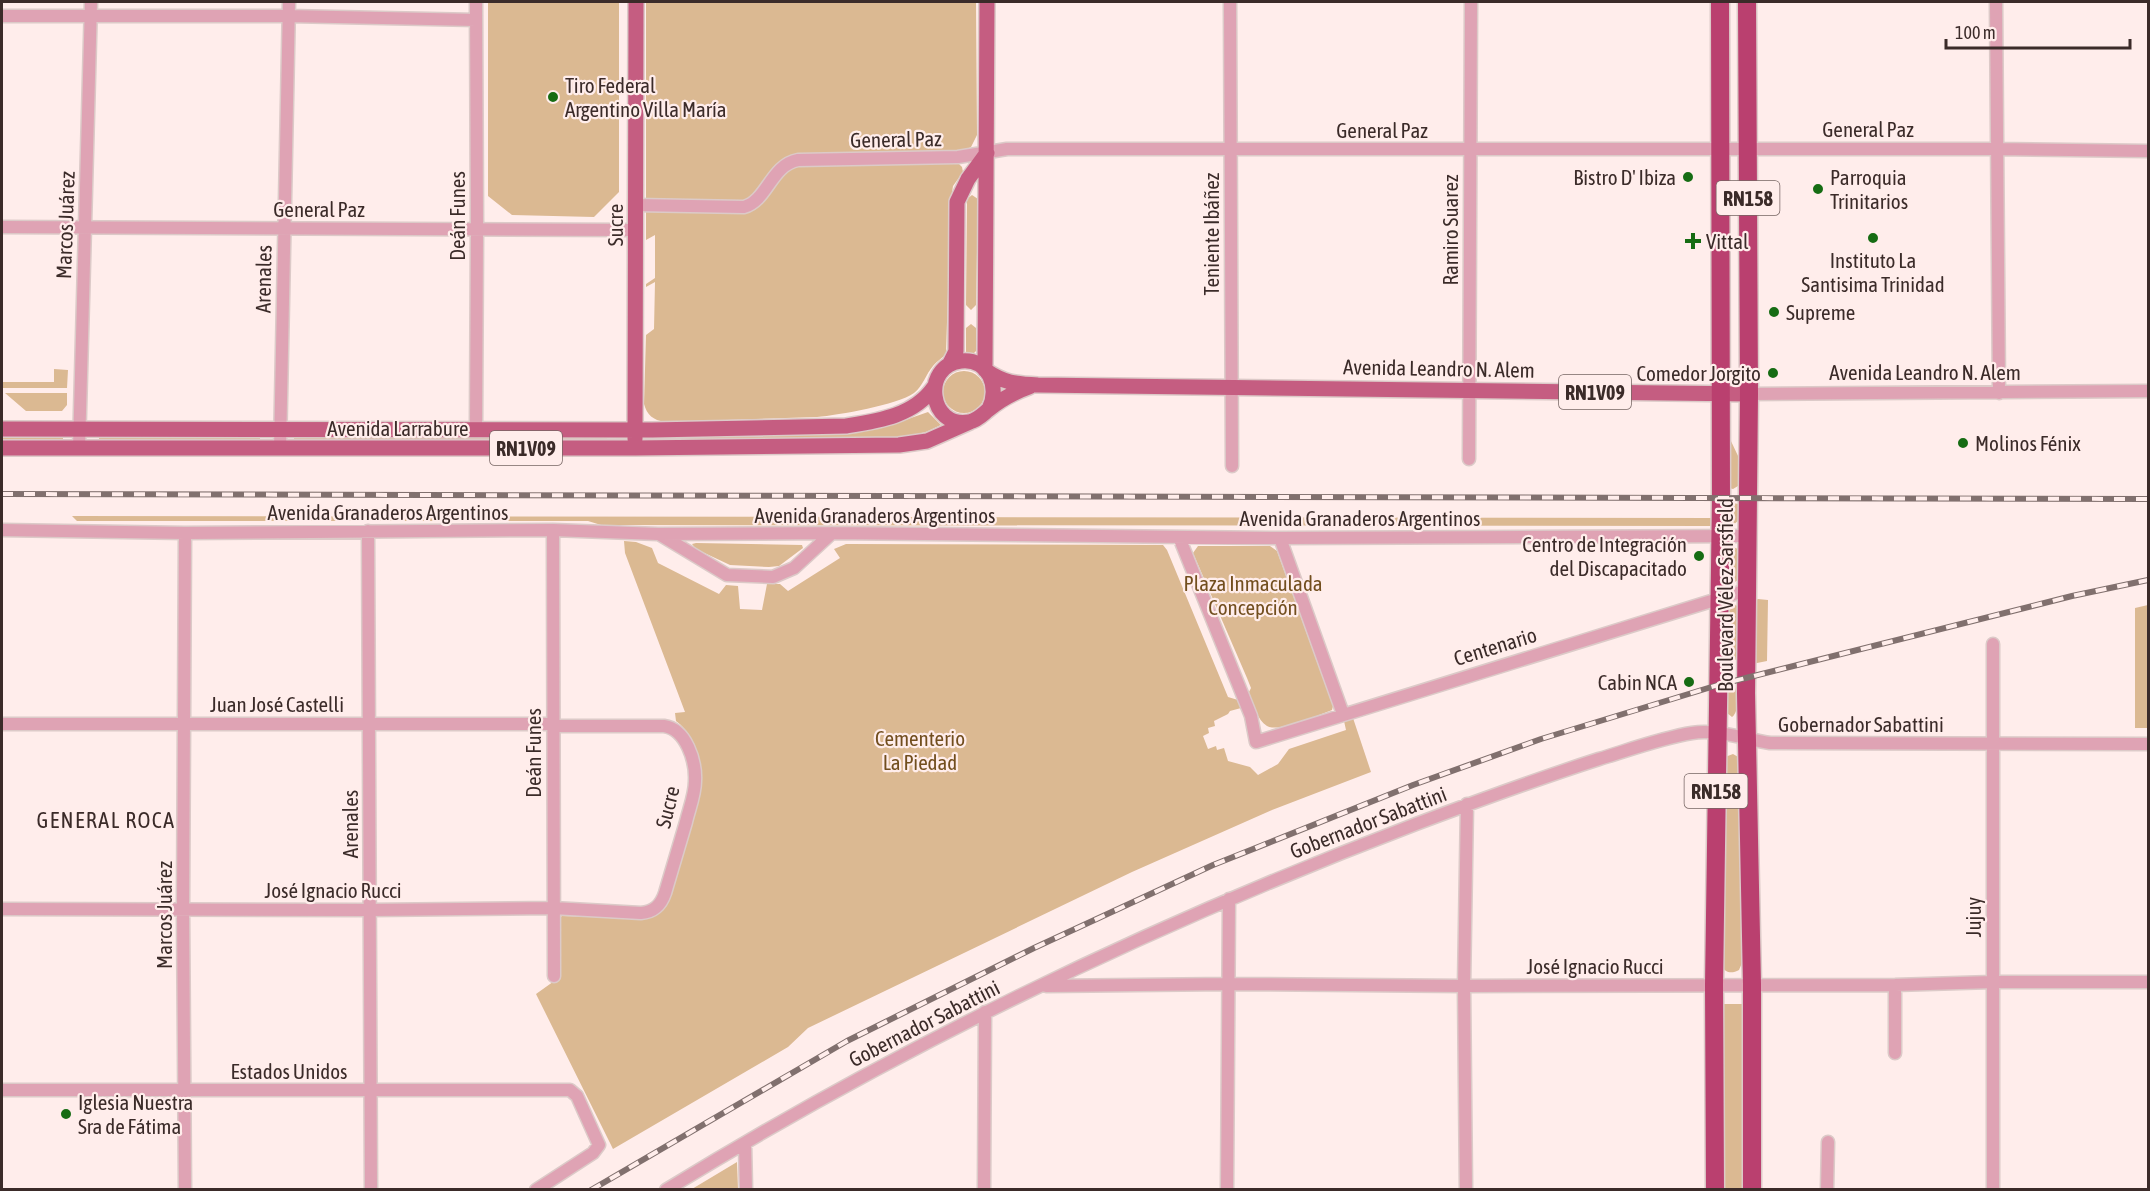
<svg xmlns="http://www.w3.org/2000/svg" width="2150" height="1191" viewBox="0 0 2150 1191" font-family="'Asap Condensed',sans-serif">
<rect width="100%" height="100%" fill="#ffedeb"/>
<!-- green -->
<path fill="#dbb992" d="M 488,2 L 619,2 L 619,192 L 594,217 L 512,215 L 488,196 Z
M 646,2 L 976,2 L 977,135 L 971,147 L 961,152 L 788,157 L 777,166 L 785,171 L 798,165 L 958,163 L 962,167 L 963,172 L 953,186 L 951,199 L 946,353 C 943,358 937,361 933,366 C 926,374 923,386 914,393 C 897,405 839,415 817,417 L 665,422 C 653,420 647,415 644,404 L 646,335 L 654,329 L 655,282 L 646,287 L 646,284 L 655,278 L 655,235 L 646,240 L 646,210 L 747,202 L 677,203 L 646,199 Z
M 972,195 L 978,199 L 976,305 L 971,310 L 966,305 L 967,199 Z
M 971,324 L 976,328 L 976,351 L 972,355 L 966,353 L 966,328 Z
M 54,369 L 68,370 L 67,388 L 2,388 L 2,382 L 54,382 Z
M943 392a21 21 0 1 1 42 0a21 21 0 1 1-42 0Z
M 5,393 L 67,393 L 67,405 L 62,411 L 26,411 Z
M 928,412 L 941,425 L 926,432 L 904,437 L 654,441 L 653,440 L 656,437 L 832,434 L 888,426 Z
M 2,437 L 63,437 L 63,441 L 2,441 Z
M 99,437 L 260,437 L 260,441 L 99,441 Z
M 294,437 L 607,438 L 607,442 L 294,441 Z
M 1730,439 L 1739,458 L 1738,486 L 1733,489 L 1729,488 Z
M 1730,502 L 1738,504 L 1738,521 L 1733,525 L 1729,523 L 1728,504 Z
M 72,516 L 1714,518 L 1711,526 L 601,525 L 588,521 L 77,521 Z
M 624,541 L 636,542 L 652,548 L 658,563 L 719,594 L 726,585 L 738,586 L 740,609 L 762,610 L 767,584 L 780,584 L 788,591 L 840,558 L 834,549 L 846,544 L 1163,545 L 1167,550 L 1228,697 L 1238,700 L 1241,708 L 1230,711 L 1228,714 L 1214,721 L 1215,726 L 1208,728 L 1209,733 L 1203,736 L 1208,749 L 1216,746 L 1217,750 L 1224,748 L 1228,761 L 1250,767 L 1258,775 L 1278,764 L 1289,749 L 1346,730 L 1344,721 L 1353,718 L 1371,772 L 1272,810 L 1132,872 L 808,1028 L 788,1047 L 613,1149 L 536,994 L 557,979 L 559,918 L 562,916 L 641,918 L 654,915 L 699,796 C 702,773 696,734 676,721 L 675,713 L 685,712 L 625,553 Z
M 696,543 L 802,545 L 803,548 L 779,566 L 769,567 L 730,565 L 696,549 L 692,544 Z
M 1198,546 L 1270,546 L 1277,551 L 1333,706 L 1332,710 C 1318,715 1279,733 1267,726 C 1257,720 1253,703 1249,692 L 1251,688 L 1247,678 L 1193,553 Z
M 1733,547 L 1738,549 L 1738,580 L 1733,583 L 1729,582 L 1729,548 Z
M 1758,599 L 1768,600 L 1767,661 L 1752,664 L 1756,600 Z
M 1733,603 L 1737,606 L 1737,659 L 1731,661 L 1728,659 L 1728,606 Z
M 2148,605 L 2148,728 L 2135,728 L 2135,608 Z
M 1730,686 L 1734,686 C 1739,693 1739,712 1732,717 L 1727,713 L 1728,690 Z
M 1733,754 L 1740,758 L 1744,765 L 1742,963 L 1739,970 C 1732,974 1725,973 1722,966 L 1725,757 Z
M 1722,1004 L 1743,1004 L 1743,1189 L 1722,1189 Z
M 737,1162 L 738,1189 L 692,1189 Z"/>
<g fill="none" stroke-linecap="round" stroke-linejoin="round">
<defs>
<path id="minor" d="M 476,2 L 477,230 L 476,430
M 1230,2 L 1232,466
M 1996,2 L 1999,393
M 2,16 L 289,16 L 476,20
M 636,205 L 744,207 C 767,201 771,165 798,160 L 958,157 L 1007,149 L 1996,149 L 2148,151
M 2,227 L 636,230
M 1749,394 L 2148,391
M 79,449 L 91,2
M 280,449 L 289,2
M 1469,459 L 1471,2
M 2,530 L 185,533 L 553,530 L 658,534 L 832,533 L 1280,538 L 1747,536
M 553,530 L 554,976
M 368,531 L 371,1190
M 659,534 L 727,575 L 773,577 L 794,568 L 832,533
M 1179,537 L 1251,716 L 1256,742 L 1747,590
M 1280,538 L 1343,714
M 1993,644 L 1993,1190
M 2,724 L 552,724
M 2,909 L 370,910 L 553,908 L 641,913 C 654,912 661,905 665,893 C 672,869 679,846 686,822 C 689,809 695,795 695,781 C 696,761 686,729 664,726 L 552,726
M 1895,985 L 1895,1053
M 1046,986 L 1228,984 L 1464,986 L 1895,985 L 1992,982 L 2148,982
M 2,1090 L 570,1090 L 577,1096 L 599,1145 L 593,1153 L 536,1190
M 745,1143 L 746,1190
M 185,1190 L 183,908 L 185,533
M 666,1190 C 904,1044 1156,923 1416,824 C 1477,801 1537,779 1599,759 C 1629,750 1661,738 1692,733 C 1717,729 1745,739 1770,743 L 2148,744
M 984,1190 L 985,1012
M 1227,1190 L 1229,899
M 1466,1190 L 1464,986 L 1467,804
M 1827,1190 L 1828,1142"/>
<path id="major" d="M 949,365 L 956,351 L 957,202 L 968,179 L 987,153
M 985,370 C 1004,383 1015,384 1038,385 L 1749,394
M 985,370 L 987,2
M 989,409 C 1000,388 989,358 961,361 C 921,366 929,429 969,422 C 978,420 982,415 988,410 C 1000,400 1015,392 1029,387
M 2,429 L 652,430 L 846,426 C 878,421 914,416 934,387
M 635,439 L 636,2
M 2,448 L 635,448 L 899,445 L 927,441 L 970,422"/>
<path id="highway" d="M 1747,2 L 1749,394 L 1746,693 L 1752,984 L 1752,1190
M 1715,1190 L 1714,985 L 1721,498 L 1720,2"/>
</defs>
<!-- minor casing -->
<use href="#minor" stroke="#dccac8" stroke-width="15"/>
<!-- major casing -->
<use href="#major" stroke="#dccac8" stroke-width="18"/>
<!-- highway casing -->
<use href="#highway" stroke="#dccac8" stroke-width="21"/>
<!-- minor -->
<use href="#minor" stroke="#dfa3b4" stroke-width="12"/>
<!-- major -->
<use href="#major" stroke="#c55d81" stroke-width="15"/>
<!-- highway -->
<use href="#highway" stroke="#ba406f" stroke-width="18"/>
<defs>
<path id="rail" d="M 2,494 L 2148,499
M 591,1190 L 847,1041 L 1034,948 L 1213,865 L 1413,785 L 1541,739 L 1718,685 L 2072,596 L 2148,580"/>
</defs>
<!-- rail casing -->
<use href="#rail" stroke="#81706e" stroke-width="6"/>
<!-- rail -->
<use href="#rail" stroke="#ffedeb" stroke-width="4" stroke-dasharray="11" stroke-linecap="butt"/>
</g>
<!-- markers -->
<g fill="#166c13" stroke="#ffedeb" stroke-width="2">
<circle cx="553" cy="97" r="6"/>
<circle cx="1688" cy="177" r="6"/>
<circle cx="1818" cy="189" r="6"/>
<circle cx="1873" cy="238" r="6"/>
<path d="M1690 232h6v6h6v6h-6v6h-6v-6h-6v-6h6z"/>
<circle cx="1774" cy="312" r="6"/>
<circle cx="1773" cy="373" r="6"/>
<circle cx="1963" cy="443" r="6"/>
<circle cx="1699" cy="556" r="6"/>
<circle cx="1689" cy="682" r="6"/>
<circle cx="66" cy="1114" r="6"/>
</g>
<g text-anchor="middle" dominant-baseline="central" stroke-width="4.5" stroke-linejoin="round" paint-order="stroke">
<!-- shield labels -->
<g fill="#ffedeb" stroke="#766563" stroke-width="1.5">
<rect x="1716.5" y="181" width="63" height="34" rx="4.5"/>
<rect x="1559" y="375" width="72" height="34" rx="4.5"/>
<rect x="490" y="431" width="72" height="34" rx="4.5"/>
<rect x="1684.5" y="774" width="63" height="34" rx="4.5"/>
</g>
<g font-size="20" font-weight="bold" fill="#3b2b29">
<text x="1748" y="198">RN158</text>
<text x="1595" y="392">RN1V09</text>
<text x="526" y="448">RN1V09</text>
<text x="1716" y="791">RN158</text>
</g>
<!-- poi labels -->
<g font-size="21" fill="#3b2b29" stroke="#ffedeb" text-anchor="start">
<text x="565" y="85">Tiro Federal<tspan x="565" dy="24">Argentino Villa María</tspan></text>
<text x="1676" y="177" text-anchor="end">Bistro D' Ibiza</text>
<text x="1830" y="177">Parroquia<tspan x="1830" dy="24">Trinitarios</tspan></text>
<text x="1706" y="241">Vittal</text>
<text x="1873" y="260" text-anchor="middle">Instituto La<tspan x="1873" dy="24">Santisima Trinidad</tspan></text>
<text x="1786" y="312">Supreme</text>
<text x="1761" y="373" text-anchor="end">Comedor Jorgito</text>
<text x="1975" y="443">Molinos Fénix</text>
<text x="1687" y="544" text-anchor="end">Centro de Integración<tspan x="1687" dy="24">del Discapacitado</tspan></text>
<text x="1677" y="682" text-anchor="end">Cabin NCA</text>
<text x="78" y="1102">Iglesia Nuestra<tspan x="78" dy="24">Sra de Fátima</tspan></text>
</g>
<!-- street labels -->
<g font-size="21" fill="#3b2b29" stroke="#ffedeb">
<text x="1868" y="129">General Paz</text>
<text x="1382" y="130">General Paz</text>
<text transform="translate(896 139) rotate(-1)">General Paz</text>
<text x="319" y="209">General Paz</text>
<text transform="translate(457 216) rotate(-90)">Deán Funes</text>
<text transform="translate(65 225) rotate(-88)">Marcos Juárez</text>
<text transform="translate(615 225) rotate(-90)">Sucre</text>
<text transform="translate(1450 230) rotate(-90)">Ramiro Suarez</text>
<text transform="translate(1211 234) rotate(-90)">Teniente Ibáñez</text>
<text transform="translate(263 279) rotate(-89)">Arenales</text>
<text transform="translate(1439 368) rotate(1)">Avenida Leandro N. Alem</text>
<text x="1925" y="372">Avenida Leandro N. Alem</text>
<text x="398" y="428">Avenida Larrabure</text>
<text x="388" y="512">Avenida Granaderos Argentinos</text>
<text x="875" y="515">Avenida Granaderos Argentinos</text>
<text x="1360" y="518">Avenida Granaderos Argentinos</text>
<text transform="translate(1725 595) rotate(-90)">Boulevard Vélez Sarsfield</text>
<text transform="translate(1495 646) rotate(-17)">Centenario</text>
<text x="277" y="704">Juan José Castelli</text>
<text x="1861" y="724">Gobernador Sabattini</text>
<text transform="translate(533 753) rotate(-90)">Deán Funes</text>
<text transform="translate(667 807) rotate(-76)">Sucre</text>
<text transform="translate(1368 822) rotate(-21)">Gobernador Sabattini</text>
<text transform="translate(350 824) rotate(-90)">Arenales</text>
<text x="333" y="890">José Ignacio Rucci</text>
<text transform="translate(164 915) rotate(-90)">Marcos Juárez</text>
<text transform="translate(1973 917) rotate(-90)">Jujuy</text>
<text x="1595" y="966">José Ignacio Rucci</text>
<text transform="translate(924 1023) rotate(-27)">Gobernador Sabattini</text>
<text x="289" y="1071">Estados Unidos</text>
</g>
<!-- park labels -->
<g font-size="21" fill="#724e1e" stroke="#ffedeb">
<text x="1253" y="583">Plaza Inmaculada<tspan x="1253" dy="24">Concepción</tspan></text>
<text x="920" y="738">Cementerio<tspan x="920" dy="24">La Piedad</tspan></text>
</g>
<!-- neighbourhood labels -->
<g font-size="22" letter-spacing="1.5" fill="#3b2b29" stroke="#ffedeb">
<text x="106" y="820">GENERAL ROCA</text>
</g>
</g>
<!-- border -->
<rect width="2150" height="1191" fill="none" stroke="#3b2b29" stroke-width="6"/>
<!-- scale -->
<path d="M1946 39v9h184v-9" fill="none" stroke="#3b2b29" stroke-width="3"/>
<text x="1955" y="39" font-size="18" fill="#3b2b29" stroke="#ffedeb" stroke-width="4.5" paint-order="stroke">100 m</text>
</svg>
